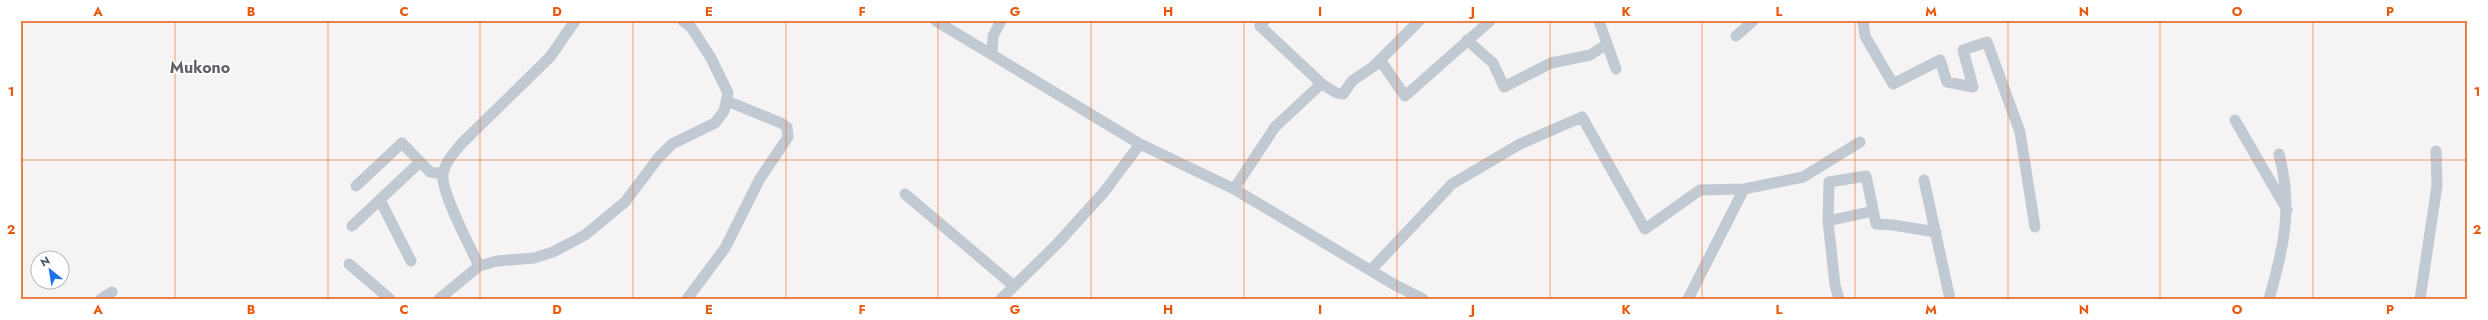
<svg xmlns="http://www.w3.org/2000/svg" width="2488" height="320" viewBox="0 0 2488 320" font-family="Jost,sans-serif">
<rect width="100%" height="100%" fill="#f5f3f3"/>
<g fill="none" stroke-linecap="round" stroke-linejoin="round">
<!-- minor -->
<path stroke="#c1cad2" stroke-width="11" d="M 936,21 L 1140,144 L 1234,189 L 1395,285 L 1423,299
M 1264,21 L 1260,26 L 1322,84
M 1599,21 L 1616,69
M 1863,21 L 1865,36 L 1893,84 L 1940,60 L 1947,82 L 1973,87 L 1963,50 L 1987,42 L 2020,132 L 2035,227
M 1736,36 L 1753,21
M 1467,40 L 1493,63 L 1504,87 L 1551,63 L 1590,55 L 1607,44
M 992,54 L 993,36 L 1001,21
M 1380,60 L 1405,96 L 1490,21
M 2235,120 L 2287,210
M 1924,180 L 1950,299
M 356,186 L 402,143 L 430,172 L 443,174
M 1234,189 L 1275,127 L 1320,85 C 1328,84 1333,95 1343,94 L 1352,81 L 1374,66 L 1419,21
M 905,194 L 1014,286
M 380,200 L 411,261
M 1873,211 L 1828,221 L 1829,182 L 1866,176 L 1876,224 L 1893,225 L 1936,232
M 1828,221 L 1835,285 L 1839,299
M 352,226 L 420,162
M 349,264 L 390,299
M 479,266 C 471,248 440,191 443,174 C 445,162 454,153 461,144 L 550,57 L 575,21
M 1371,270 L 1452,184 L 1520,144 L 1582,117 L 1645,229 L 1700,190 L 1744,189
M 101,299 L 112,292
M 439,299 L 479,266 L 497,261 L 534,258 L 553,252 L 585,235 L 625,202 L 659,157 L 672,144 L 715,123 L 724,111 L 728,93 L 711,58 L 691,27 L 683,21
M 687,299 L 725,248 L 759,180 L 788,137 L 787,127 L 781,123 L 727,101
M 1001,299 L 1058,243 L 1104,192 L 1140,144
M 1688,299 L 1744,189 L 1803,177 L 1860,142
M 2269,299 C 2284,247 2293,207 2279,154
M 2420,299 L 2437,186 L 2436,151"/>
</g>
<!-- grid -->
<path fill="none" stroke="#e8590c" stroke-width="1" stroke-opacity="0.55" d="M 175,21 L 175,299M 328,21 L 328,299M 480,21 L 480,299M 633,21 L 633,299M 786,21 L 786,299M 938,21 L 938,299M 1091,21 L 1091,299M 1244,21 L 1244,299M 1397,21 L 1397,299M 1550,21 L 1550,299M 1702,21 L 1702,299M 1855,21 L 1855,299M 2008,21 L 2008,299M 2160,21 L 2160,299M 2313,21 L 2313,299M 21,160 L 2467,160"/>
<g text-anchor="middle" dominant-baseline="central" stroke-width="3.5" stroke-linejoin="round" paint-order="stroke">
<!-- quarter labels -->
<g font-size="16" font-weight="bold" fill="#5f6368" stroke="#fff">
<text x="200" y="67">Mukono</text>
</g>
</g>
<!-- border -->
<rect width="2488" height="320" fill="none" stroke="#ffffff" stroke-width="44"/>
<!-- north arrow -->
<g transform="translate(50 270) rotate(330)"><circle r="19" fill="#ffffff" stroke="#b7bbc0"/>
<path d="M0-3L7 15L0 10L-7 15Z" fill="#1a73e8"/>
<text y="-6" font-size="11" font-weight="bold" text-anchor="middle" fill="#4a5661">N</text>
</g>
<rect x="22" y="22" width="2444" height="276" fill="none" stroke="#e8590c" stroke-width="1.5"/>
<g font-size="13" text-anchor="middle" font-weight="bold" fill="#e8590c">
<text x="98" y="16">A</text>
<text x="251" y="16">B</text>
<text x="404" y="16">C</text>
<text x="557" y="16">D</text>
<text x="709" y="16">E</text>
<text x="862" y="16">F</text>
<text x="1015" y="16">G</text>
<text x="1168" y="16">H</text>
<text x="1320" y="16">I</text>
<text x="1473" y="16">J</text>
<text x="1626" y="16">K</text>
<text x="1779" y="16">L</text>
<text x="1931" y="16">M</text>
<text x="2084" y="16">N</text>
<text x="2237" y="16">O</text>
<text x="2390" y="16">P</text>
<text x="11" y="96">1</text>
<text x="2477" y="96">1</text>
<text x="11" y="234">2</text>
<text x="2477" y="234">2</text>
<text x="98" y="314">A</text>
<text x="251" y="314">B</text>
<text x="404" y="314">C</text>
<text x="557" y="314">D</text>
<text x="709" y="314">E</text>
<text x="862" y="314">F</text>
<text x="1015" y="314">G</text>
<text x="1168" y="314">H</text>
<text x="1320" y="314">I</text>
<text x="1473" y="314">J</text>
<text x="1626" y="314">K</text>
<text x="1779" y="314">L</text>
<text x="1931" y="314">M</text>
<text x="2084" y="314">N</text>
<text x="2237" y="314">O</text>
<text x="2390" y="314">P</text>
</g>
</svg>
